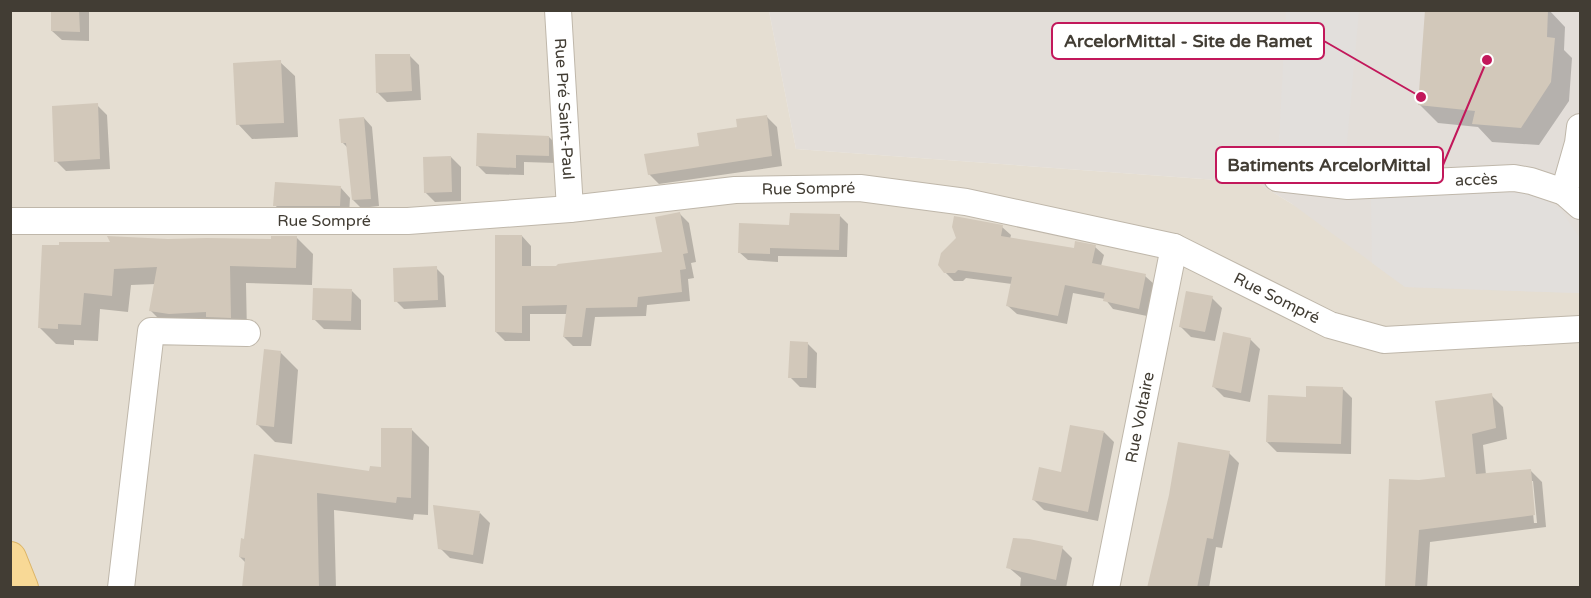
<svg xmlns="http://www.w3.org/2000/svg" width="1591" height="598" viewBox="0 0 1591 598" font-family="'Varela Round',sans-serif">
<rect width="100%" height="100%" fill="#f1ede4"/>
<!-- residential -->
<path fill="#e5ded2" d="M 10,11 L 769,11 L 796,149 L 1258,183 L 1292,204 L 1578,293 L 1580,291 L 1580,587 L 11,587 Z"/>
<!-- industrial -->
<path fill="#e3ded9" d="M 769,11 L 1580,11 L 1580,291 L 1578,293 L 1405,287 L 1292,204 L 1258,183 L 796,149 Z"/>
<!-- parking -->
<path fill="#e2dfdc" d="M 1286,11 L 1359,11 L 1345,164 L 1278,158 Z
M 1485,192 L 1533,192 L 1560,209 L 1580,238 L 1580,291 L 1578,293 L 1405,287 L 1372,263 L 1371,198 Z"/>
<!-- shadow -->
<path fill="#0003" fill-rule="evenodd" d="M 52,10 L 89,10 L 89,41 L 62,40 L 52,31 Z
M 1426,10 L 1549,10 L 1565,27 L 1564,50 L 1572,58 L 1569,101 L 1539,145 L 1492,142 L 1478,127 L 1438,123 L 1420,105 Z
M 410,56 L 419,65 L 421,100 L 387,102 L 377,92 Z
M 280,62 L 295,76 L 298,137 L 252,139 L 238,124 Z
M 97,105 L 107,115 L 110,169 L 66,171 L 56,161 Z
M 767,117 L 777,127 L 782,166 L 659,184 L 649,174 L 739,128 Z
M 364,118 L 372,127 L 379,206 L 361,208 L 353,200 L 348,148 L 342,142 Z
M 549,137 L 557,145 L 556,163 L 524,162 L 524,175 L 486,174 L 478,166 Z
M 451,157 L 461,167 L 461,201 L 435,202 L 425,192 Z
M 341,188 L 350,198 L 349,215 L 284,215 L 275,205 Z
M 680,214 L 689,223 L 696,262 L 691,263 L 694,278 L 688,279 L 690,301 L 647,305 L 646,316 L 595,317 L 591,346 L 573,346 L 564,337 L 567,314 L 530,314 L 530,341 L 505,341 L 496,332 L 522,236 L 531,246 L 531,268 L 557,268 L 663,254 Z
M 840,216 L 848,224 L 847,257 L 778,256 L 778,262 L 748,260 L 739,252 L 791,226 Z
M 1002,227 L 1011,235 L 1010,239 L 1075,249 L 1095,247 L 1104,255 L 1101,266 L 1145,276 L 1154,284 L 1147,316 L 1113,309 L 1105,299 L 1073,293 L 1067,324 L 1017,314 L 1008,306 L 1012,284 L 966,278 L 963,281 L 954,281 L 945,272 Z
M 296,237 L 313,254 L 312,285 L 246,283 L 247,334 L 167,327 L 150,310 L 156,284 L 131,285 L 128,312 L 100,309 L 98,341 L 74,340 L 74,345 L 56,344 L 39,327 L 44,246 L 168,241 L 272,241 Z
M 436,268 L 444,276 L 446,307 L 404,309 L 396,301 Z
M 351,290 L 361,300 L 361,330 L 324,329 L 314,319 Z
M 1212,298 L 1222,308 L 1215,341 L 1191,337 L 1181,327 Z
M 1250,339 L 1260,349 L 1250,402 L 1224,397 L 1214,387 Z
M 807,343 L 817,353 L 816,388 L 800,387 L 790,377 Z
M 280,352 L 298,370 L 292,444 L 275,442 L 257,424 Z
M 1342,388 L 1352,398 L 1351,454 L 1277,452 L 1267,442 L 1307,399 Z
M 1491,395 L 1503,407 L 1507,439 L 1483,445 L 1486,475 L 1530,470 L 1542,482 L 1546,527 L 1430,542 L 1427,588 L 1389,588 L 1387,585 L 1419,481 L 1447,479 ZM 1530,481 L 1533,481 L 1537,523 L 1534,523 Z
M 412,430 L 429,447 L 428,515 L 414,514 L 413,520 L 334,510 L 336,588 L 243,588 L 246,563 L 240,557 L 245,541 L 256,456 L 370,473 L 382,469 Z
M 1104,432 L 1114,442 L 1098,521 L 1044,510 L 1034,500 Z
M 1229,453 L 1239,463 L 1222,548 L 1216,547 L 1209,588 L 1149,588 Z
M 480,513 L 490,523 L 483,564 L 450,558 L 440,548 Z
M 1062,548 L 1072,558 L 1066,588 L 1020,588 L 1021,578 L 1008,567 Z"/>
<!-- building -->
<path fill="#d2c8ba" d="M 51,10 L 79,10 L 80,32 L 51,31 Z
M 1425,10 L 1548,10 L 1547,37 L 1555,38 L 1551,82 L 1521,128 L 1472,124 L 1475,111 L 1418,105 Z
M 375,54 L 410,54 L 412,91 L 376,93 Z
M 281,60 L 284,123 L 236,125 L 233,63 Z
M 98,103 L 100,159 L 54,162 L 52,106 Z
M 767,115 L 772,156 L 648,175 L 644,154 L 699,146 L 697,133 L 737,127 L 736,119 Z
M 364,117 L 371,199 L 352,200 L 346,143 L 341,143 L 339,119 Z
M 477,133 L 549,136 L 549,156 L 516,155 L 516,168 L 476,166 Z
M 451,156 L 452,192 L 424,193 L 423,157 Z
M 275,182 L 341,186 L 340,206 L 273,206 Z
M 680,212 L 688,253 L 683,254 L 686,269 L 680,270 L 682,292 L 638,297 L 637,307 L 586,308 L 582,337 L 563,337 L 567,305 L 522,306 L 522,333 L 495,332 L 495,235 L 522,235 L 522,266 L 556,266 L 558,264 L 662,252 L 655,217 Z
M 790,213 L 840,214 L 839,250 L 770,248 L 770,254 L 738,253 L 739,223 L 789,225 Z
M 954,216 L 1003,225 L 1001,236 L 1074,248 L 1075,241 L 1096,245 L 1092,263 L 1146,274 L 1139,309 L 1103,301 L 1105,293 L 1065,285 L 1058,316 L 1006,306 L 1012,277 L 958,270 L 955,273 L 944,273 L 938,265 L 941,253 L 956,238 L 952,227 Z
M 107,236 L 168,239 L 207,238 L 271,239 L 271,236 L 297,236 L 296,268 L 230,266 L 231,318 L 206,317 L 206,312 L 169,314 L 149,311 L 157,267 L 114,269 L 112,296 L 84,293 L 81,325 L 58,324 L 58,329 L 38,328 L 42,245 L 59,245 L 59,242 L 110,242 Z
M 437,266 L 438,300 L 394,302 L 393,268 Z
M 313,288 L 352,289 L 351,321 L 312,320 Z
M 1186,291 L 1213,296 L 1205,332 L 1179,327 Z
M 1223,332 L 1251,338 L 1241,393 L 1212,387 Z
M 790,341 L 808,342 L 807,378 L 788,378 Z
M 264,349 L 281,351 L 274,427 L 256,425 Z
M 1306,386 L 1343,387 L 1341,444 L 1266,442 L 1268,395 L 1306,397 Z
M 1492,393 L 1496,428 L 1472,434 L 1476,474 L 1531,469 L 1535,515 L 1419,530 L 1415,587 L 1385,586 L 1389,479 L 1419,480 L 1445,477 L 1435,401 Z
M 1070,425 L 1104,431 L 1088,512 L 1032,500 L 1039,467 L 1061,472 Z
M 381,428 L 412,428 L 411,498 L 397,497 L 396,503 L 317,493 L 319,588 L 242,588 L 245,558 L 239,557 L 241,538 L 244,539 L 254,454 L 369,471 L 370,466 L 381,467 Z
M 1178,442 L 1230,451 L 1213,539 L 1207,538 L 1197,588 L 1147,588 L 1169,495 Z
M 433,505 L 480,511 L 473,555 L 438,549 Z
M 1013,538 L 1029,539 L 1063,546 L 1056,580 L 1006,568 Z"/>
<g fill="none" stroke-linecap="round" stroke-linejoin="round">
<defs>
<g id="minor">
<path id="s1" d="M 558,10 L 570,209"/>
<path d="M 1580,127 L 1578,143 L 1564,192 L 1580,206"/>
<path id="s2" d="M 1277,178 L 1348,186 L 1514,178 L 1531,181 L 1564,192"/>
<path id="s3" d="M 10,221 L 408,221 L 570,209 L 735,190 L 860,188 L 966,202 L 1174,247 L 1330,325 L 1384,340 L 1580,329"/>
<path d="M 121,588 L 151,331 L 247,333"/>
<path id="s4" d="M 1106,588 L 1174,247"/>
</g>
<path id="major" d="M 10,558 L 22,588"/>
</defs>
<!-- minor casing -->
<use href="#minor" stroke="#bfb7aa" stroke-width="28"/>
<!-- major casing -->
<use href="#major" stroke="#dcb567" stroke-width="34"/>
<!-- minor -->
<use href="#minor" stroke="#fff" stroke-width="26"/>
<!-- major -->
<use href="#major" stroke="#f8d996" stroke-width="32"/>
</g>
<g text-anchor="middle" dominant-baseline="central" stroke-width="6" stroke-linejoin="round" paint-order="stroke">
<!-- street labels -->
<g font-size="16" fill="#423d34" stroke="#fff">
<text stroke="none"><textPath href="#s1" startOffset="99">Rue Pré Saint-Paul</textPath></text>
<text stroke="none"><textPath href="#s2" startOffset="200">accès</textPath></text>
<text stroke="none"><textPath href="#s3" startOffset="800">Rue Sompré</textPath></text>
<text stroke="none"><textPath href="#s3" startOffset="314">Rue Sompré</textPath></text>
<text stroke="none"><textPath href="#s3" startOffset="1286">Rue Sompré</textPath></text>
<text stroke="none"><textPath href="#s4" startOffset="174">Rue Voltaire</textPath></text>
</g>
</g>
<!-- callouts -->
<path fill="none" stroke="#c2185b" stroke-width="2" d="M1421 97L1324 41M1487 60L1443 165"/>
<g fill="#c2185b" stroke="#fff" stroke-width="2">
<circle cx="1421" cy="97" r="6"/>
<circle cx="1487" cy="60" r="6"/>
</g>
<g fill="#fff" stroke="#c2185b" stroke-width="2">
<rect x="1052" y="23" width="272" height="36" rx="6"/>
<rect x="1216" y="147" width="227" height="36" rx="6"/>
</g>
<g font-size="18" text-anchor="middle" font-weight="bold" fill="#423d34">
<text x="1188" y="47">ArcelorMittal - Site de Ramet</text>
<text x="1329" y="171">Batiments ArcelorMittal</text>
</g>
<!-- border -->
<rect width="1591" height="598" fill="none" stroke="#423d34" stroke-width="24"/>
</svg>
